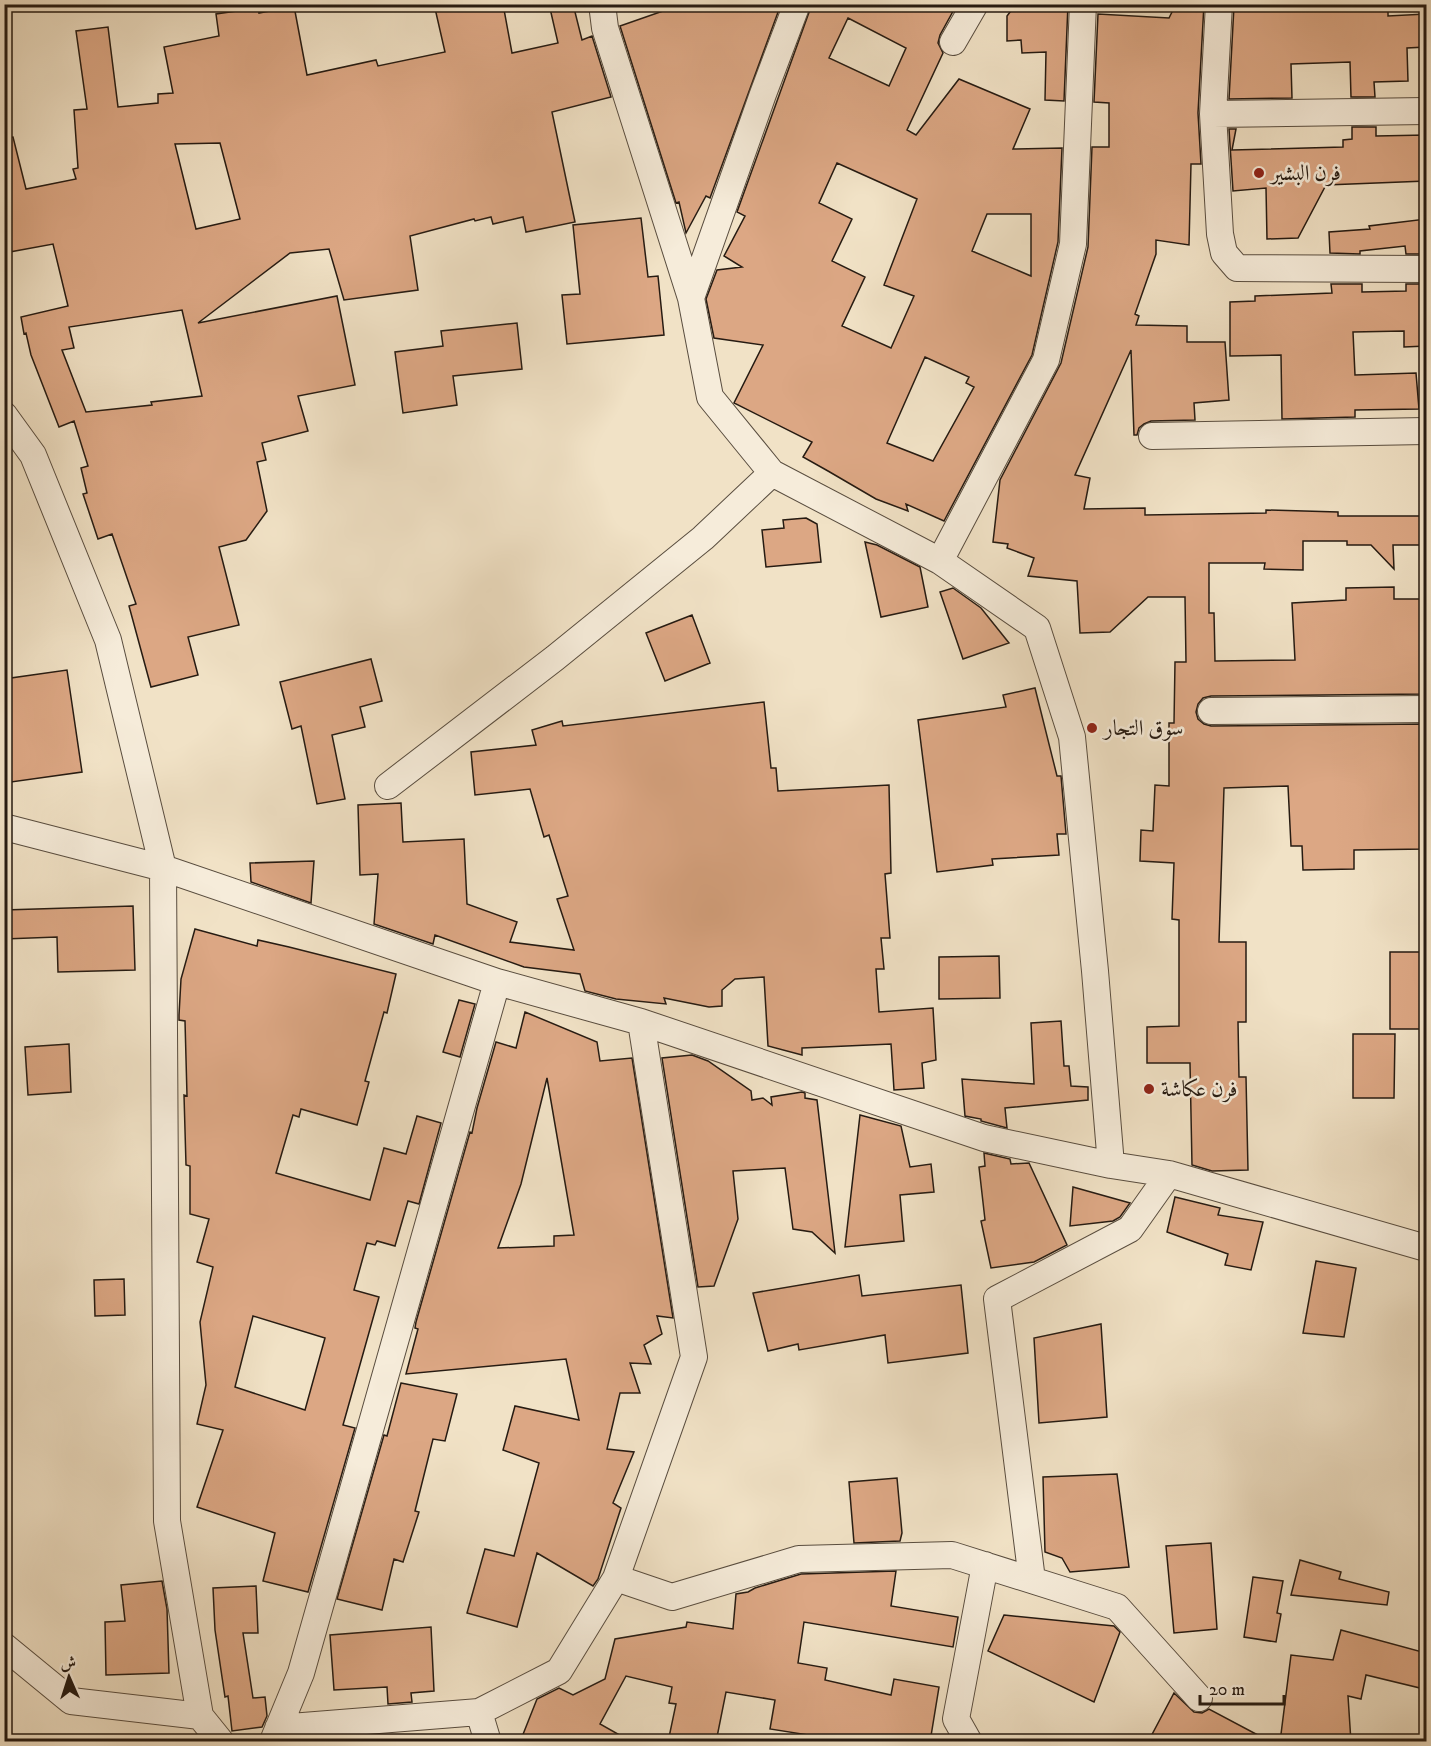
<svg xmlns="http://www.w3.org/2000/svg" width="1431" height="1746" viewBox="0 0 1431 1746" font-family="'IM FELL DW Pica',Amiri,serif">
<rect width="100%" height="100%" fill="#f1e2c6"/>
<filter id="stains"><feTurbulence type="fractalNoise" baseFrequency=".00333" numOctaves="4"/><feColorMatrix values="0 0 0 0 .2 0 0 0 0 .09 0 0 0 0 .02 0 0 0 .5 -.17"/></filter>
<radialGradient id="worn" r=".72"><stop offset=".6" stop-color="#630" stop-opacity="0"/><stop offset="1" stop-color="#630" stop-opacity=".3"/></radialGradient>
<!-- building -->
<path fill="#dca784" stroke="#261b12" stroke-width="1.5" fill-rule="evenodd" d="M 434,4 L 503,4 L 512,53 L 558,43 L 549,4 L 573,4 L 582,40 L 592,36 L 611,97 L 552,112 L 575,222 L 526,232 L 523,217 L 493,224 L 491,217 L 475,221 L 474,219 L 410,236 L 418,290 L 344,300 L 329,249 L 290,253 L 198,323 L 337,296 L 355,385 L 298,396 L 308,431 L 262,443 L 266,460 L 257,462 L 267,511 L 246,540 L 219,547 L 239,625 L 188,637 L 198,675 L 151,687 L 129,606 L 136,604 L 112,534 L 98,539 L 83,494 L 87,493 L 81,468 L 88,466 L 74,421 L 59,427 L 31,355 L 26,333 L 24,334 L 21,317 L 68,306 L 53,244 L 4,253 L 4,138 L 13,137 L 26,189 L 76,179 L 73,169 L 78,168 L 74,110 L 87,109 L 76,31 L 108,27 L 118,107 L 158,103 L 158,94 L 173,93 L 164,47 L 219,36 L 216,14 L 258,8 L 259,13 L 294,6 L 307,75 L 376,60 L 378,66 L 445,52 ZM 220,143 L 240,219 L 196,229 L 175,144 ZM 182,310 L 202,396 L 151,402 L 152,405 L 86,412 L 62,350 L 74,348 L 69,327 Z
M 683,4 L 781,4 L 710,198 L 706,196 L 686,233 L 679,202 L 676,203 L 620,26 Z
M 812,4 L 957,4 L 940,35 L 938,43 L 943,53 L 907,130 L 916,135 L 959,79 L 1030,109 L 1013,149 L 1062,148 L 1058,242 L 1032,355 L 944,521 L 906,504 L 908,511 L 876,499 L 828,471 L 803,457 L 812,442 L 734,403 L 763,345 L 714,338 L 706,299 L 717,270 L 742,267 L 724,256 L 745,216 L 737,212 ZM 848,18 L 906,48 L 889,86 L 829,58 ZM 837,163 L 917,199 L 884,285 L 914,296 L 891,348 L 842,326 L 865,277 L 832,261 L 852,219 L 819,203 ZM 987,214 L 1031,214 L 1031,276 L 972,251 ZM 925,357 L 969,377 L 966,383 L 974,387 L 933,461 L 887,443 Z
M 1016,4 L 1068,4 L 1064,101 L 1045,100 L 1046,52 L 1022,53 L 1021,40 L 1007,41 L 1007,16 Z
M 1176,4 L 1204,4 L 1198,113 L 1201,164 L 1191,164 L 1189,245 L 1156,240 L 1156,254 L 1135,314 L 1139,316 L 1136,325 L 1187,326 L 1187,342 L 1225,342 L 1229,400 L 1194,403 L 1195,420 L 1151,421 L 1144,424 L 1139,428 L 1137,435 L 1134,435 L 1131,350 L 1075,475 L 1090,478 L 1084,509 L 1145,508 L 1145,515 L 1266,513 L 1266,510 L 1338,512 L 1338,516 L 1426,516 L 1426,545 L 1393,545 L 1394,569 L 1371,545 L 1347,545 L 1347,541 L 1303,541 L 1303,570 L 1264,569 L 1265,563 L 1209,563 L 1209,613 L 1214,613 L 1215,661 L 1295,660 L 1292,603 L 1346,600 L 1346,588 L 1394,587 L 1394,599 L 1426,599 L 1426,694 L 1211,696 L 1203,698 L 1198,704 L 1196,712 L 1198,719 L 1204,724 L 1211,726 L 1426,724 L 1426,849 L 1354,850 L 1354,869 L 1303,870 L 1302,846 L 1291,846 L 1288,786 L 1224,788 L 1219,942 L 1246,942 L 1246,1022 L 1238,1022 L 1239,1077 L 1246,1077 L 1248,1170 L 1212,1171 L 1192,1165 L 1190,1063 L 1147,1063 L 1147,1027 L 1179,1026 L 1179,920 L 1172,919 L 1174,863 L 1140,861 L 1141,830 L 1153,831 L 1155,785 L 1169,786 L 1169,723 L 1174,723 L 1175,662 L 1186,662 L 1185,597 L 1148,597 L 1110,632 L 1080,633 L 1077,581 L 1028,576 L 1034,558 L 1007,548 L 1008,544 L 993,542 L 1000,480 L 1061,363 L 1088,247 L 1092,147 L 1109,147 L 1109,103 L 1094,102 L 1098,14 L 1169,18 Z
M 1300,4 L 1388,4 L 1388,16 L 1426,14 L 1426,47 L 1407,48 L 1408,81 L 1374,82 L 1375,97 L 1351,97 L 1350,62 L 1291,64 L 1292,98 L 1229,99 L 1234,6 Z
M 1352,127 L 1376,127 L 1376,136 L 1426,135 L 1426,181 L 1326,185 L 1298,238 L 1267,239 L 1266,188 L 1233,191 L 1229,129 L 1236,129 L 1232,150 L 1343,147 L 1343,140 L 1352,139 Z
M 641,218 L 648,277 L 658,276 L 664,335 L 567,344 L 562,295 L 580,294 L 573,225 Z
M 1426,219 L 1426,254 L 1406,254 L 1405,246 L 1360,251 L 1360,254 L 1330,253 L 1329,232 L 1370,229 L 1369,226 Z
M 1331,284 L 1362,284 L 1362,292 L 1406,291 L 1406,284 L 1426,284 L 1426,346 L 1404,347 L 1404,331 L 1353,332 L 1355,375 L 1416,373 L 1419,409 L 1355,410 L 1355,417 L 1282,419 L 1281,355 L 1230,356 L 1230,302 L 1255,301 L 1255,296 L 1332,293 Z
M 517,323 L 522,369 L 453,376 L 457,405 L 403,413 L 395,352 L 443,346 L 441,331 Z
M 806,518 L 817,524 L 821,562 L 766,567 L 762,530 L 784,528 L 783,520 Z
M 865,542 L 877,545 L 920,567 L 928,607 L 881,617 Z
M 953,588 L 981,608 L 1009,643 L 963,659 L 940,592 Z
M 692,615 L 710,663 L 665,681 L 646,633 Z
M 371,659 L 382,701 L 360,707 L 365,727 L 332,735 L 345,799 L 317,804 L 301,726 L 292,729 L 280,682 Z
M 67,670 L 82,772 L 4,783 L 4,679 Z
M 1035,688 L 1057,776 L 1061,776 L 1066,834 L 1057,834 L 1059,855 L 992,859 L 993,865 L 937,872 L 918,720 L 1006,707 L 1003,695 Z
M 764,702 L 771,768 L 776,768 L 778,791 L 889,785 L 891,873 L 885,874 L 890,938 L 881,938 L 884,969 L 876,969 L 879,1012 L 933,1008 L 936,1060 L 922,1063 L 924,1088 L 894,1090 L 891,1044 L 802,1048 L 802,1055 L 768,1046 L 764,977 L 735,979 L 722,990 L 722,1006 L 709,1007 L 664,998 L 666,1004 L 616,999 L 585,991 L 580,974 L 524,967 L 435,935 L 433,944 L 374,924 L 378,874 L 360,875 L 358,805 L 401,803 L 403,842 L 464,839 L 467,904 L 517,922 L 510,942 L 574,950 L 557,899 L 568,896 L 549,835 L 544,837 L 530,789 L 475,795 L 471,752 L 536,745 L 532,730 L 562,721 L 563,726 Z
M 314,861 L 311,903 L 251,882 L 250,863 Z
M 133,906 L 135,970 L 58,972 L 57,937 L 4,939 L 4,910 Z
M 195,929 L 257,946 L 258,940 L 289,947 L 396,974 L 387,1013 L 384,1012 L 365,1081 L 369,1082 L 357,1125 L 301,1109 L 299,1117 L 293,1115 L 276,1173 L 370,1200 L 384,1148 L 406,1154 L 417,1116 L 441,1123 L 419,1204 L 408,1201 L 395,1246 L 377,1241 L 375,1245 L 367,1243 L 354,1290 L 379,1297 L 343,1425 L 355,1428 L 308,1592 L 263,1581 L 275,1533 L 197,1507 L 223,1430 L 197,1424 L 206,1385 L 200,1322 L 213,1267 L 197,1262 L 209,1219 L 190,1214 L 190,1166 L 186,1165 L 184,1095 L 187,1096 L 185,1021 L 179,1020 L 179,1015 L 181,979 ZM 253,1316 L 325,1338 L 305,1410 L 235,1387 Z
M 1390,952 L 1426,952 L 1426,1029 L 1390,1029 Z
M 999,956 L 1000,998 L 939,999 L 939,957 Z
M 459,1000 L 475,1004 L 460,1057 L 443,1052 Z
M 525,1012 L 597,1042 L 600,1061 L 632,1058 L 673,1318 L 657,1316 L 662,1334 L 644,1345 L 651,1364 L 630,1363 L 640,1393 L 620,1393 L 607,1449 L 634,1452 L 613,1503 L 621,1508 L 598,1579 L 593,1586 L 537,1553 L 517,1627 L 467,1613 L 485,1549 L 514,1556 L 539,1463 L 503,1450 L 515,1406 L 579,1420 L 566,1359 L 406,1374 L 418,1329 L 415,1328 L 416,1322 L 470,1132 L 472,1133 L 477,1108 L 496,1042 L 516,1048 ZM 547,1078 L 574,1235 L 554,1236 L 554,1246 L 498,1248 L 521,1184 Z
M 1061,1021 L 1064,1066 L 1069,1066 L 1071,1086 L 1088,1087 L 1088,1100 L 1005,1108 L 1007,1128 L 981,1121 L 981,1119 L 965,1116 L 962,1079 L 1034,1084 L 1031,1023 Z
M 1353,1034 L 1395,1034 L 1394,1098 L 1353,1098 Z
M 69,1044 L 71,1092 L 28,1095 L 25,1047 Z
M 692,1055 L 708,1061 L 751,1091 L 752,1100 L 763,1098 L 772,1105 L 771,1097 L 802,1092 L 805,1093 L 805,1098 L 817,1100 L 835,1253 L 812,1232 L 793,1229 L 785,1168 L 733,1171 L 738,1219 L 714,1286 L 698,1287 L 662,1058 Z
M 860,1115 L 901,1126 L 910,1167 L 931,1164 L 934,1192 L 900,1195 L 904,1241 L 845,1247 Z
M 984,1153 L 1010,1159 L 1011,1164 L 1029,1163 L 1067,1245 L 1034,1262 L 991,1268 L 981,1221 L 985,1220 L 979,1167 L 985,1166 Z
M 1073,1187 L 1130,1203 L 1120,1217 L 1113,1221 L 1070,1226 Z
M 1175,1197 L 1220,1208 L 1218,1215 L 1263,1222 L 1251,1270 L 1225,1265 L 1228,1254 L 1167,1232 Z
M 1316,1261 L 1356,1268 L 1344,1337 L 1303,1333 Z
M 859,1275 L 862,1296 L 961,1285 L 968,1353 L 888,1363 L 885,1335 L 799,1350 L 798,1344 L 768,1351 L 753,1293 Z
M 124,1279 L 125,1315 L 95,1316 L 94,1280 Z
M 1101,1324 L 1107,1417 L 1039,1423 L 1034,1338 Z
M 401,1383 L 457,1394 L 445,1441 L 433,1439 L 415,1511 L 419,1512 L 403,1562 L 394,1559 L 382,1610 L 337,1599 L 384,1435 L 387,1436 Z
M 1117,1474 L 1129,1567 L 1070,1572 L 1062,1558 L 1045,1552 L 1043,1477 Z
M 897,1478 L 902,1533 L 900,1541 L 854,1543 L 849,1482 Z
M 1211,1543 L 1217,1629 L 1174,1633 L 1166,1546 Z
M 1300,1560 L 1341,1572 L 1339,1579 L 1389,1592 L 1387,1605 L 1291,1595 Z
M 896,1571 L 891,1606 L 958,1617 L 953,1647 L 804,1622 L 798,1663 L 827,1668 L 825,1680 L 891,1695 L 894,1679 L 939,1687 L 930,1742 L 814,1742 L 815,1736 L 770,1729 L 775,1700 L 726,1692 L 716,1742 L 668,1742 L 676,1704 L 669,1703 L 672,1687 L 626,1676 L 600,1724 L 632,1742 L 520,1742 L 537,1699 L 559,1688 L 573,1695 L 605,1679 L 615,1639 L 686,1627 L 687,1622 L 733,1629 L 736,1594 L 748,1592 L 755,1588 L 801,1574 Z
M 1253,1577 L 1283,1581 L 1277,1613 L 1281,1614 L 1276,1642 L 1244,1637 Z
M 162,1581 L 167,1609 L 169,1673 L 106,1675 L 105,1622 L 125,1621 L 121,1585 Z
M 256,1586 L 258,1633 L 243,1633 L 253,1698 L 265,1697 L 267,1716 L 262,1727 L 232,1731 L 228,1696 L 225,1697 L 215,1630 L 213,1588 Z
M 1004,1615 L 1114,1626 L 1120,1632 L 1094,1702 L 988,1651 Z
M 431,1627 L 434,1691 L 411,1693 L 412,1702 L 388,1704 L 387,1687 L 334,1690 L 330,1635 Z
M 1341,1630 L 1426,1653 L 1426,1664 L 1420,1688 L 1366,1675 L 1361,1699 L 1348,1696 L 1351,1742 L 1280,1742 L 1291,1655 L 1333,1660 Z
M 1174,1693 L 1194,1712 L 1202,1713 L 1209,1709 L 1271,1742 L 1148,1742 Z"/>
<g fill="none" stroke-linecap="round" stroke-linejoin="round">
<defs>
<path id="street" d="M 602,4 L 605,28 L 691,298 L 710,397 L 772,473 L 940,561 L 1037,628 L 1072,737 L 1095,971 L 1111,1165
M 1219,4 L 1213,114 L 1220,234 L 1224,253 L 1237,268 L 1426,269
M 953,42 L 975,4
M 1213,114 L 1426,111
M 691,298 L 763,94 L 797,4
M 4,415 L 33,455 L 108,640 L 163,868 L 167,1521 L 200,1716 L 221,1742
M 1152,436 L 1426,431
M 940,561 L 1046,360 L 1073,244 L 1083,4
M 1211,711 L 1426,709
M 388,786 L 555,658 L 703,538 L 772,473
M 4,827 L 163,868 L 497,982 L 641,1022 L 984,1138 L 1111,1165 L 1169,1174 L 1426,1248
M 616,1578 L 672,1597 L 799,1559 L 952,1555 L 1117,1607 L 1199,1698
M 1032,1580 L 997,1299 L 1130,1229 L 1169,1174
M 4,1646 L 71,1701 L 200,1716
M 479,1712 L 488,1742
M 278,1728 L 479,1712 L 559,1671 L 616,1578 L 694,1357 L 641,1022
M 273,1741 L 301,1673 L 497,982
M 969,1742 L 956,1719 L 985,1565"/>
</defs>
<!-- street casing -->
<use href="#street" stroke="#594d3f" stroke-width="28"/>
<!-- street -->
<use href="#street" stroke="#f6ecda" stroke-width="26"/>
</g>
<!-- markers -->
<g fill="#8f2418" stroke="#f6ecda" stroke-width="2">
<circle cx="1259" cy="173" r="6"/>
<circle cx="1092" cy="728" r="6"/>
<circle cx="1149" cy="1089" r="6"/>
</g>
<g text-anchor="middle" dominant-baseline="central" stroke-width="5" stroke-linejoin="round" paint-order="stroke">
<!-- poi labels -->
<g font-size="22" fill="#261b12" stroke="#f6ecda" text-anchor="start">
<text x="1271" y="173">فرن البشير</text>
<text x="1104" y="728">سوق التجار</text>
<text x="1161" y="1089">فرن عكاشة</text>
</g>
</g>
<!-- margin -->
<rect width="1431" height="1746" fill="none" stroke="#f1e2c6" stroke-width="24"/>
<rect x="6" y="6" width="1419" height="1734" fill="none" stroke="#261b12" stroke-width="3"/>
<rect x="12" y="12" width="1407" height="1722" fill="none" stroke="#261b12" stroke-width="1.5"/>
<!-- north arrow -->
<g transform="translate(69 1677) rotate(357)" stroke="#f6ecda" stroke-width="4.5" paint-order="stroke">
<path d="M0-4.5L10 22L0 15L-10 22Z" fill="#261b12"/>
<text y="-9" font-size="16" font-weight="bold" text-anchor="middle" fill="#261b12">ش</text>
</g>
<!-- scale -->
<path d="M1200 1695v9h84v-9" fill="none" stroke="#261b12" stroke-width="3"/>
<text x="1209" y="1695" font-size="18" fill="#261b12" stroke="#f6ecda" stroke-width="4.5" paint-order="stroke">20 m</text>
<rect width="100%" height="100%" filter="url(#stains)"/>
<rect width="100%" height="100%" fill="url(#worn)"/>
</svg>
